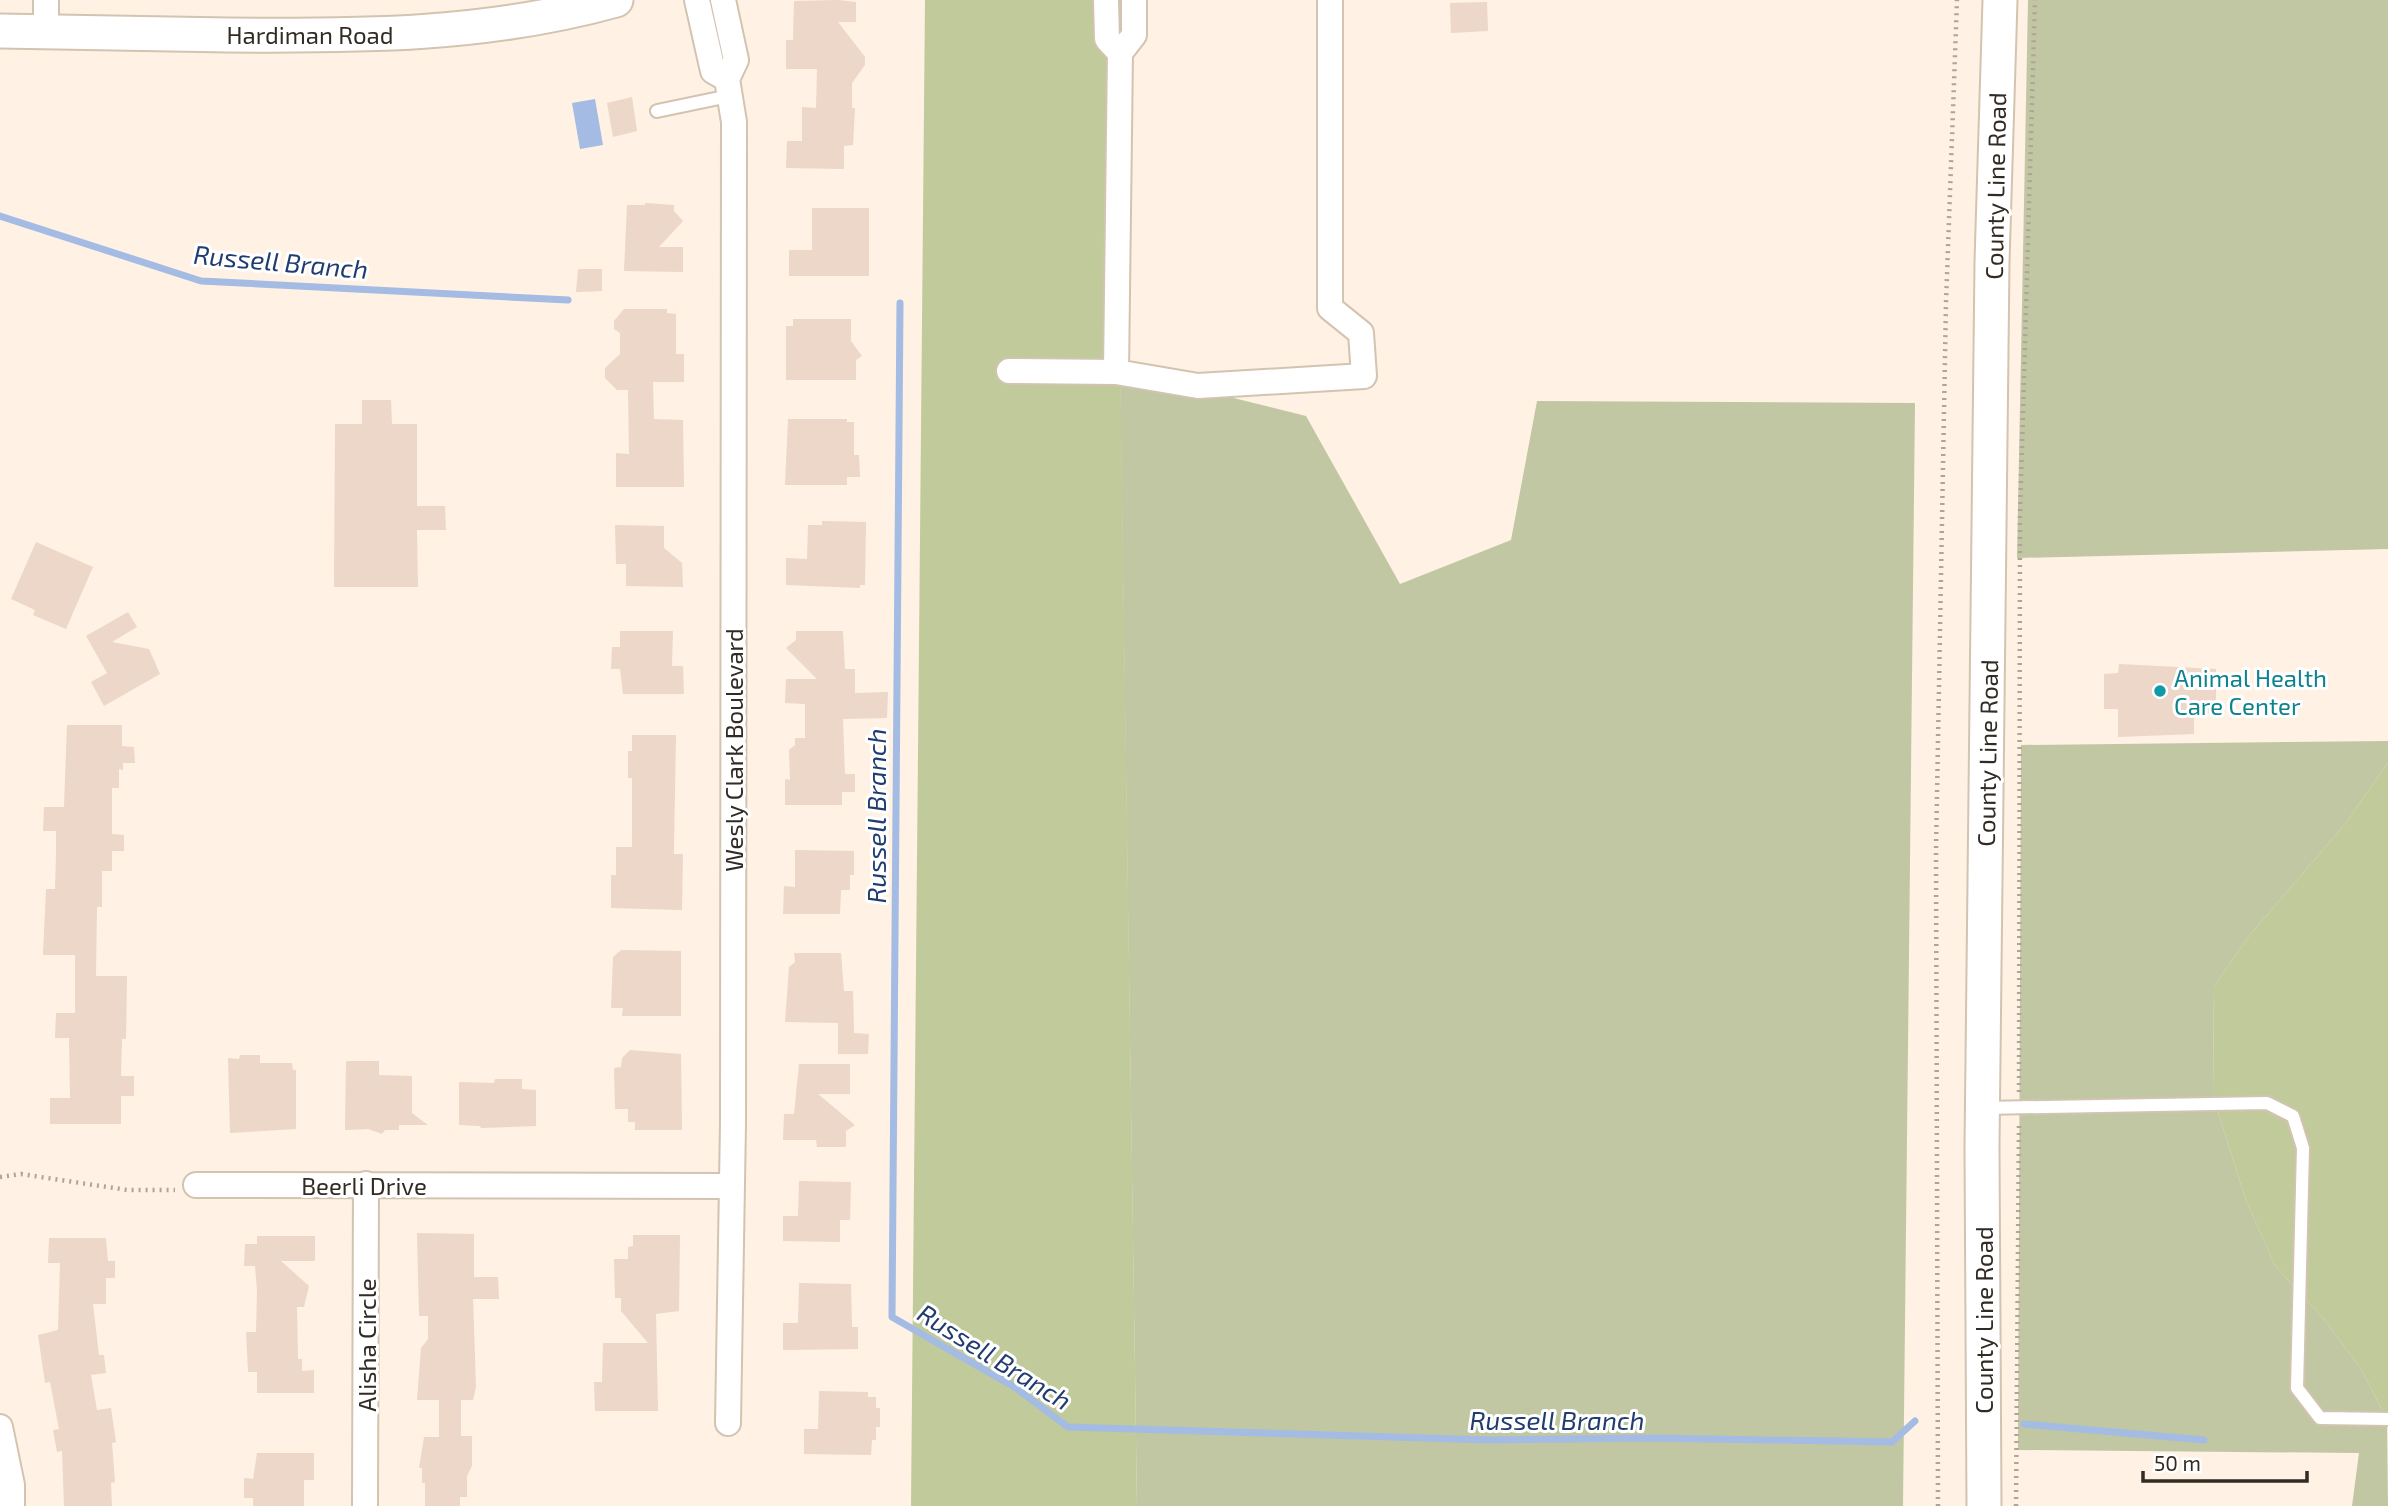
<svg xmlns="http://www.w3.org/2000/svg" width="2388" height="1506" viewBox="0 0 2388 1506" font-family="'Exo 2',sans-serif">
<rect width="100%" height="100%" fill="#fff1e3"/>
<!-- green -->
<path fill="#c0c7a2" d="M 2028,0 L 2388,0 L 2388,549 L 2017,558 Z
M 1120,370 L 1306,416 L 1400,584 L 1511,540 L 1537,401 L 1915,403 L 1903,1506 L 1137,1506 Z
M 2388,741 L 2388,762 L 2346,823 L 2248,937 L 2214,986 L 2213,1096 L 2245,1198 L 2275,1266 L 2323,1318 L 2361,1369 L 2387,1420 L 2388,1506 L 2352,1506 L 2359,1453 L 2018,1450 L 2021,745 Z"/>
<!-- forest -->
<path fill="#c1ca9b" d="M 925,0 L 1115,0 L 1137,1506 L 911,1506 Z
M 2388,762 L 2388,1427 L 2387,1420 L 2361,1369 L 2323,1318 L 2275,1266 L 2245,1198 L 2213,1096 L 2214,986 L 2248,937 L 2346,823 Z"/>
<!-- water -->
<path fill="#a4bbe3" d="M 595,99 L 603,145 L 580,149 L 572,103 Z"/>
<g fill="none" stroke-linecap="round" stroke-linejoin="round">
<!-- stream -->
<path stroke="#a4bbe3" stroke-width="7" d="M 0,216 L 201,281 L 568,300
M 900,303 L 892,1317 L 1016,1388 L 1068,1427 L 1490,1440 L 1649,1438 L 1892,1442 L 1915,1421
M 2024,1424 L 2204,1440"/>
</g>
<!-- building -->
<path fill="#ecd7c8" d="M 838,0 L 856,2 L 856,22 L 838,22 L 865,57 L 865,65 L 852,83 L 852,108 L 855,108 L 853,145 L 844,146 L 844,169 L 786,168 L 787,141 L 802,141 L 802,107 L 816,108 L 817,69 L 786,69 L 786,40 L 793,40 L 794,1 Z
M 1487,2 L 1488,31 L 1451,33 L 1450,3 Z
M 632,97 L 637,131 L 613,137 L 607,103 Z
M 645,203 L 674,205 L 674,211 L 683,221 L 659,247 L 683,247 L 683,272 L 624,271 L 627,205 L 645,205 Z
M 812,208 L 869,208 L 869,276 L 789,276 L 789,250 L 812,250 Z
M 578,269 L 602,269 L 602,291 L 576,292 Z
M 624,309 L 667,309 L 667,313 L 676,314 L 676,354 L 684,354 L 684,382 L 653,382 L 654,419 L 683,420 L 684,487 L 616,487 L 616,453 L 629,454 L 628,390 L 617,390 L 605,378 L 605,368 L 620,354 L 620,333 L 614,329 L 614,321 Z
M 793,319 L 851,319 L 851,341 L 862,356 L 856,360 L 856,380 L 786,380 L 786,326 L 793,326 Z
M 362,400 L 391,400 L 392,424 L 417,424 L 417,506 L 445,506 L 446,530 L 417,530 L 418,587 L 334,587 L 335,424 L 362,424 Z
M 788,419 L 847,419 L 847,422 L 854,422 L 854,455 L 859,455 L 860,477 L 847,477 L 847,485 L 785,485 Z
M 822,521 L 866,522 L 865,585 L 860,585 L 860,588 L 786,585 L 786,558 L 807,559 L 808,525 L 822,525 Z
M 615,525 L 664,526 L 664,548 L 682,563 L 683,587 L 626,586 L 626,564 L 616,564 Z
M 36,542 L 93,567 L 66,629 L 33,615 L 35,610 L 11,599 Z
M 128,612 L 137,627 L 112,642 L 149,649 L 160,674 L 104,706 L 91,682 L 107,673 L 86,636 Z
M 620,631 L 673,631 L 672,666 L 683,666 L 684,694 L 623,694 L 620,669 L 611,669 L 612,647 L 620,647 Z
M 796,631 L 843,631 L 845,669 L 855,669 L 855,693 L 888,692 L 887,718 L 843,719 L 845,774 L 855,774 L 855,792 L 842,792 L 842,805 L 785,805 L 785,779 L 790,780 L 789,750 L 795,745 L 795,738 L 805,738 L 805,704 L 785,703 L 786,679 L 817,679 L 786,648 L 796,640 Z
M 2119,664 L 2216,669 L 2216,713 L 2194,713 L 2194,734 L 2118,737 L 2118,709 L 2104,709 L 2104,674 L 2118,673 Z
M 67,725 L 122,725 L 122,746 L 134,747 L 135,763 L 123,763 L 123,770 L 119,769 L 119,788 L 112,788 L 112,834 L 124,835 L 124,851 L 112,851 L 112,871 L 102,871 L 102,907 L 97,907 L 96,976 L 127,976 L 126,1039 L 122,1039 L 121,1076 L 134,1076 L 134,1096 L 121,1096 L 121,1124 L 50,1124 L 50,1098 L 70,1098 L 69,1038 L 55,1038 L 56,1013 L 75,1013 L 75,955 L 43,955 L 46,889 L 55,889 L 56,853 L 56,831 L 43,831 L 44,807 L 64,807 Z
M 632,735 L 676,735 L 674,847 L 674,854 L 683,854 L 682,910 L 611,908 L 611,875 L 616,875 L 616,847 L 632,847 L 632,778 L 628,778 L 628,751 L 632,751 Z
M 795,850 L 854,851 L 854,875 L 850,875 L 850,890 L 841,890 L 840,914 L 783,914 L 784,886 L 795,887 Z
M 621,950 L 681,951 L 681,1016 L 622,1016 L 623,1008 L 611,1008 L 613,957 Z
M 794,953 L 841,953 L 844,991 L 853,991 L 854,1033 L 869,1034 L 868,1054 L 838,1054 L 838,1023 L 785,1022 L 789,967 L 795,962 Z
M 630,1050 L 681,1054 L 682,1130 L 635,1130 L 635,1122 L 628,1122 L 628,1109 L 615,1109 L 614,1068 L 621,1067 L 622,1058 Z
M 240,1055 L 260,1055 L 260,1063 L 292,1063 L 293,1070 L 296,1070 L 296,1129 L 230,1133 L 228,1058 L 239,1059 Z
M 346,1061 L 379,1061 L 379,1075 L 412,1076 L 412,1113 L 428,1125 L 399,1125 L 399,1130 L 385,1130 L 382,1134 L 368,1129 L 345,1130 Z
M 799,1064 L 850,1064 L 850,1094 L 818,1094 L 855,1125 L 846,1131 L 846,1147 L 817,1147 L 816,1140 L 783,1140 L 784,1114 L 794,1114 Z
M 495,1079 L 522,1079 L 522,1089 L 536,1090 L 536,1126 L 481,1128 L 480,1126 L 459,1125 L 459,1082 L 494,1083 Z
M 799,1181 L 851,1182 L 850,1220 L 840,1220 L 840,1242 L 783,1241 L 783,1216 L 798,1216 Z
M 417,1233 L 474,1234 L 474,1277 L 498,1277 L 499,1299 L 473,1299 L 476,1387 L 473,1400 L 461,1400 L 461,1436 L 472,1436 L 472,1466 L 467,1476 L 467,1497 L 460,1497 L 460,1506 L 425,1506 L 425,1483 L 422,1483 L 422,1468 L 419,1468 L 424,1437 L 439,1437 L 439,1400 L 417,1400 L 421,1348 L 428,1339 L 428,1316 L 419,1316 Z
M 633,1235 L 680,1235 L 679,1311 L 656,1314 L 658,1411 L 595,1411 L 594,1382 L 602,1382 L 603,1343 L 648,1343 L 621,1311 L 621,1298 L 615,1298 L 614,1259 L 628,1259 L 628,1247 L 633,1246 Z
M 257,1236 L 315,1236 L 315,1261 L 281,1261 L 309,1286 L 304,1307 L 297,1307 L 298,1359 L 302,1359 L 302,1371 L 314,1370 L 314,1393 L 257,1393 L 257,1372 L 248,1372 L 246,1332 L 256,1332 L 257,1291 L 255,1266 L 244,1266 L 245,1244 L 257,1244 Z
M 49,1238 L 106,1238 L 108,1261 L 115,1261 L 115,1278 L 106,1278 L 106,1304 L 93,1304 L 99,1355 L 104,1355 L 106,1373 L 91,1375 L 97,1410 L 111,1408 L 116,1442 L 112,1443 L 115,1482 L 111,1483 L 112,1506 L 64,1506 L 62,1451 L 57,1452 L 53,1430 L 59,1429 L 50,1382 L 45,1383 L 38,1335 L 58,1330 L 60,1263 L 48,1263 Z
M 799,1283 L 851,1284 L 852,1327 L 858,1327 L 858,1349 L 783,1350 L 783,1323 L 798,1323 Z
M 819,1391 L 868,1392 L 868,1397 L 876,1397 L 876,1408 L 880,1408 L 880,1427 L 876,1427 L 876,1440 L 872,1440 L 871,1455 L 804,1454 L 804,1429 L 818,1429 Z
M 257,1453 L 314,1453 L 314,1480 L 304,1480 L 304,1506 L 253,1506 L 253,1498 L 244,1498 L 244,1478 L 253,1479 Z"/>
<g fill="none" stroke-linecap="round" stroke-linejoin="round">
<defs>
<path id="lane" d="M 657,111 L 729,96
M 1983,1108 L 2267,1103 L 2293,1116 L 2303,1148 L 2297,1388 L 2320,1418 L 2388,1419"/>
<path id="street" d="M 697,0 L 713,71 L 727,79
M 723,0 L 736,60 L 727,79 L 734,122 L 733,1123 L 728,1423
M 1106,0 L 1107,39 L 1120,53 L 1134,35 L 1134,0
M 46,32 L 46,0
M 1009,371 L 1116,372 L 1120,53
M 1116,372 L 1198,386 L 1364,376 L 1361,333 L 1330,308 L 1330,0
M 196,1185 L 731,1186
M 0,1427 L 12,1485 L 12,1506
M 365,1506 L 366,1184"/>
<path id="secondary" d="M 0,31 C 76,33 152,34 228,35 C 362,36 486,36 616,0
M 1984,1506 L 1982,1147 L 1992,262 L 2000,0"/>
</defs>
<!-- lane casing -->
<use href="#lane" stroke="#d3c3b1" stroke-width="16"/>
<!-- street casing -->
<use href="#street" stroke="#d3c3b1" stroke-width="28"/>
<!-- secondary casing -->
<use href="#secondary" stroke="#d3c3b1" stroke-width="37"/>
<!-- path -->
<path stroke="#aea498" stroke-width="4.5" stroke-dasharray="2 5" stroke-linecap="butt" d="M 2019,1092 L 2020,515 L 2035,0
M 0,1177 L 21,1174 L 127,1190 L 175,1190
M 1938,1506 L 1936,850 L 1946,303 L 1957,0
M 2016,1506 L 2019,1122"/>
<!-- lane -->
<use href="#lane" stroke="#fff" stroke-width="12"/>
<!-- street -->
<use href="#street" stroke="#fff" stroke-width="24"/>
<!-- secondary -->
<use href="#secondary" stroke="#fff" stroke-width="33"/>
</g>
<!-- markers -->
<circle fill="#0f9aa8" stroke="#fff" stroke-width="2.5" cx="2160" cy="691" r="7"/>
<g text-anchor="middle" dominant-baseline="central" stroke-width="6" stroke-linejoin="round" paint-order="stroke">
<!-- street labels -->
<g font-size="24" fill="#312b24" stroke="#fff">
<text x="310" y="34">Hardiman Road</text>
<text transform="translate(1995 186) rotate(-89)">County Line Road</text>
<text transform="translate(733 750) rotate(-90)">Wesly Clark Boulevard</text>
<text transform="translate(1987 753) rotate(-89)">County Line Road</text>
<text x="364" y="1185">Beerli Drive</text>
<text transform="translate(1983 1320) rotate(-90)">County Line Road</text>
<text transform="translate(366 1345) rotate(-90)">Alisha Circle</text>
</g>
<!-- culture labels -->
<g font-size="24" fill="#0d838f" stroke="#fff" text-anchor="start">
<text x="2174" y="677">Animal Health<tspan x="2174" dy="28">Care Center</tspan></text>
</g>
<!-- water labels -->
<g font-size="26" font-style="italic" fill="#213d6f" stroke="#fff">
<text transform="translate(281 261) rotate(5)">Russell Branch</text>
<text transform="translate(875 816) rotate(-90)">Russell Branch</text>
<text transform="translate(995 1356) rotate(32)">Russell Branch</text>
<text x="1557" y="1419">Russell Branch</text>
</g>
</g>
<!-- scale -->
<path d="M2143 1471v10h164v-10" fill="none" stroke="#312b24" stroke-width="3.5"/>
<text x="2154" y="1471" font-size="21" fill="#312b24" stroke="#ffffff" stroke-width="5" paint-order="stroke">50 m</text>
</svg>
